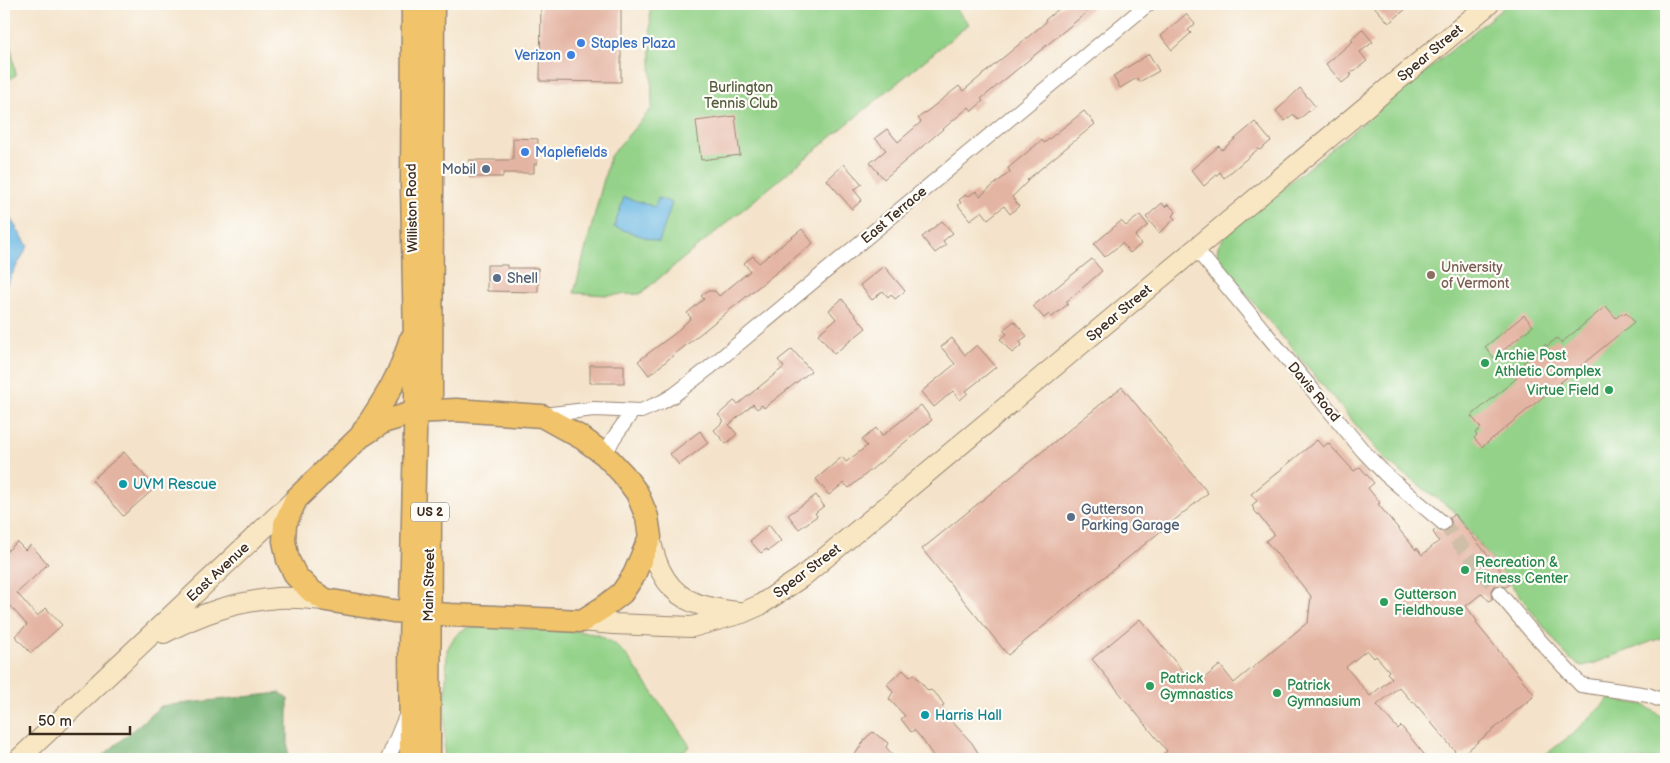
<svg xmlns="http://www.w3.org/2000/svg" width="1670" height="763" viewBox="0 0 1670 763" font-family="'Balsamiq Sans',sans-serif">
<rect width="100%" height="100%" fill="#fdfcf7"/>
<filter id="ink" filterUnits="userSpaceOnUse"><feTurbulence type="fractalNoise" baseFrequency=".02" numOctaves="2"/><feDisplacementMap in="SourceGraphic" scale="10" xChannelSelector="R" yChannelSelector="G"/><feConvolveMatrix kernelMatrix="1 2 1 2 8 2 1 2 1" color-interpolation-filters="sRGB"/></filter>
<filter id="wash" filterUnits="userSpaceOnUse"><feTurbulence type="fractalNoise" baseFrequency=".0096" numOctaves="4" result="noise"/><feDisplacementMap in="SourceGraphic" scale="20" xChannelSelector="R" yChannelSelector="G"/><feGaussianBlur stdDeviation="1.12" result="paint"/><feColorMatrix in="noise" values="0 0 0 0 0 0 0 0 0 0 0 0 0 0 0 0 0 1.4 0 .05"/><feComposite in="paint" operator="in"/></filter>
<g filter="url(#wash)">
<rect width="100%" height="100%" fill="#f4e3ca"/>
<!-- green -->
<path fill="#93d288" stroke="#677e53" d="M 650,4 L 952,4 L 969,24 L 640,294 L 606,295 L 574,293 L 610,156 L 652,108 Z
M 1508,4 L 1660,4 L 1666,12 L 1666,636 L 1595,663 L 1582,666 L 1570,659 L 1561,649 L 1453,510 L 1387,462 L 1221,264 C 1215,248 1216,247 1227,234 Z
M 5,14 L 16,75 L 4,83 L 4,15 Z
M 469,627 L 577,631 L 599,635 L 616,645 L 628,657 L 690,746 L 674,759 L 444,759 L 447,650 C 453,638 457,632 469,627 Z
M 1609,699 L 1644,705 L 1666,719 L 1666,759 L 1540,759 L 1575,732 Z"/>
<!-- forest -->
<path fill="#76b474" stroke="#586f49" d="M 281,693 L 288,699 L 288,759 L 99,759 L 161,706 Z"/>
<!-- water -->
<path fill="#6ab8e4" stroke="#527181" d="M 624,197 L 655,207 L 658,198 L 672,203 L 659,242 L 614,227 Z
M 4,201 L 5,210 L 28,246 L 4,289 Z"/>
<g id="blocks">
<!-- building -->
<path fill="#e4b4a2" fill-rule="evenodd" d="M 541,4 L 621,4 L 621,82 L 540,81 Z
M 1065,4 L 1097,4 L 981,99 L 983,101 L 972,111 L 969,107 L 884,179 L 870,163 L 886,150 L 875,138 L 887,129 L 898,142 L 921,122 L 918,118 L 930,109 L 959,86 L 963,91 L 1046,22 L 1045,20 Z
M 1372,4 L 1412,4 L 1389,23 Z
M 1186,14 L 1195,24 L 1188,30 L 1191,33 L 1172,50 L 1161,36 Z
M 1362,29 L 1373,42 L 1360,52 L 1367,61 L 1350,74 L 1352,75 L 1342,83 L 1326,64 L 1353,41 L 1351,39 Z
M 1149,54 L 1159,71 L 1139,82 L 1137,78 L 1120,88 L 1113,76 Z
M 1300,88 L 1315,106 L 1298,120 L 1293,114 L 1285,121 L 1276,111 Z
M 1084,111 L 1095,124 L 1027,180 L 1028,181 L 1012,197 L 1019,206 L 1010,214 L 1004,206 L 988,219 L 982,211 L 970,220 L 958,205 L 961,203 L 959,200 L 967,194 L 969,196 L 976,191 L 980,196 L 1010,172 L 1008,168 L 1042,140 L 1044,143 Z
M 735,116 L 740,155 L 701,160 L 696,121 Z
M 1255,122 L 1271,141 L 1260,150 L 1258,149 L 1224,178 L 1220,172 L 1204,186 L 1191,170 L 1219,146 L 1222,150 Z
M 513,138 L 538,139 L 537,164 L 534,164 L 534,173 L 503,173 L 503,177 L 469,177 L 469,160 L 513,160 Z
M 844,164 L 862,184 L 854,190 L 862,200 L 852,209 L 827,180 Z
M 1162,203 L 1165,207 L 1168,204 L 1176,212 L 1172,216 L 1175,219 L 1159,233 L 1146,217 Z
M 1140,215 L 1148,225 L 1135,236 L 1141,244 L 1130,253 L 1122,243 L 1105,257 L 1094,244 L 1121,221 L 1126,226 Z
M 942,221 L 953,233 L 943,241 L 946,245 L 935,253 L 922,237 Z
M 802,229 L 813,243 L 649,375 L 638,361 L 674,334 L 691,318 L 687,313 L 704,299 L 701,296 L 707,291 L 715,291 L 719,296 L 750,271 L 744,263 L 753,256 L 759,263 Z
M 1092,259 L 1102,271 L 1066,302 L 1068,304 L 1052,317 L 1049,314 L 1044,318 L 1033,306 Z
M 487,265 L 507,265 L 507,268 L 538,268 L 538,292 L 487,291 Z
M 884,266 L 905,291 L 895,299 L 891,294 L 888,297 L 883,291 L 872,300 L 860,285 Z
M 842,299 L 866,328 L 834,354 L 818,334 L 836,319 L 829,310 Z
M 1606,306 L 1616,318 L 1622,313 L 1623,315 L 1626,312 L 1634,322 L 1482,447 L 1474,438 L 1477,435 L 1475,433 L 1481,428 L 1471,416 L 1517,378 L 1513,374 L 1524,364 L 1523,363 L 1545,344 L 1547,346 L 1557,338 L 1561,343 Z
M 1524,315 L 1533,326 L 1494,358 L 1485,347 Z
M 1014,321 L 1027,336 L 1020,341 L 1022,345 L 1012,353 L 1000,339 L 1007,334 L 1003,330 Z
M 952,338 L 965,355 L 977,345 L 996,367 L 966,391 L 968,393 L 960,400 L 953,391 L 934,407 L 921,392 L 955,364 L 941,347 Z
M 792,349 L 811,371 L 764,408 L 762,405 L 757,409 L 753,404 L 729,425 L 737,434 L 726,444 L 714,430 L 724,421 L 718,415 L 734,401 L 738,404 L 784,367 L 778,360 Z
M 590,365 L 624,365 L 624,383 L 590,383 Z
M 1122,387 L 1208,493 L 1008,655 L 922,549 Z
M 921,405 L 932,420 L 849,488 L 844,483 L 829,495 L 816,479 L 842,457 L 846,462 L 867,446 L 862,440 L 876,428 L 882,436 Z
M 700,431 L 708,443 L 679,465 L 670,454 Z
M 1317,440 L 1323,447 L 1328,443 L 1354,471 L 1360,467 L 1374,483 L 1368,488 L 1380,503 L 1378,504 L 1416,550 L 1417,548 L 1422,555 L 1439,541 L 1433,532 L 1436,529 L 1442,532 L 1449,529 L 1452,524 L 1450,518 L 1454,514 L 1511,583 L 1506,587 L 1502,585 L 1494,586 L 1491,590 L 1492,599 L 1489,601 L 1482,593 L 1466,606 L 1477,621 L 1476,623 L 1534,694 L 1532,696 L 1533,697 L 1462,755 L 1461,754 L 1459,756 L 1414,702 L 1413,703 L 1399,687 L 1377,705 L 1398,729 L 1401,726 L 1428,759 L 1157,759 L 1167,751 L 1092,659 L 1140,619 L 1195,686 L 1220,665 L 1234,683 L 1308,622 L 1311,596 L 1266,541 L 1274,534 L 1254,510 L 1252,505 L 1257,501 L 1251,494 ZM 1367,650 L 1374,658 L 1376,656 L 1389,671 L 1387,673 L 1392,678 L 1370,696 L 1346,667 Z
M 124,452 L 155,488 L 123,516 L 92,480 Z
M 816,495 L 824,506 L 815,513 L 817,516 L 799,529 L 788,515 Z
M 769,525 L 781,541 L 768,551 L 767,549 L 761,553 L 750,541 Z
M 17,542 L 25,550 L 31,545 L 48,564 L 17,593 L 37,616 L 46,608 L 62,625 L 31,653 L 15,636 L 27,625 L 4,599 L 4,554 Z
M 903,670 L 910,677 L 914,674 L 928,691 L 931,690 L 938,696 L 944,705 L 942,706 L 947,713 L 945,714 L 972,743 L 982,759 L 935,759 L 922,739 L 914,730 L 911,732 L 901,719 L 905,716 L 889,699 L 893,692 L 887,684 Z
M 873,732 L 888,743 L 886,747 L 896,759 L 852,759 L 866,738 Z"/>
</g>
</g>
<g filter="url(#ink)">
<use href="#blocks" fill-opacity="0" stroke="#988674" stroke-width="1"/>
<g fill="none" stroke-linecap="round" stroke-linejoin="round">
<!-- minor-tunnel -->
<path stroke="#cfbea8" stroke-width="14" stroke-dasharray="14 7" stroke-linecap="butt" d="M 1443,523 L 1499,593"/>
<defs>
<path id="minor" d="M 1196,249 L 1364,452 L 1386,475 L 1443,523
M 543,415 L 594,409 L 641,411 L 662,402 L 674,395 L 709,368 L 1148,4
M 605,455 L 613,439 L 632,412
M 1499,593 L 1530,630 L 1581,685 L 1648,695 L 1666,702
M 388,759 L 406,716"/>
<path id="secondary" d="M 650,537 C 655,564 667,593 695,603 C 708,608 723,610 738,612
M 582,621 L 613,624 L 692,627 L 742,613 L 760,605 L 802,577 L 1489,4
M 164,633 C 202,613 234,602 277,598 C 293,597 310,599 326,600
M 19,759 L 294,500"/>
<path id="primary" d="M 431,396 L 433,4
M 456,410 L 542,416 L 582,438 L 605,455 L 623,474 L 637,493 L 647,517 L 650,537 L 634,575 L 622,593 L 604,607 L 582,621 L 451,615 L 393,611 L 326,600 L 311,591 L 296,576 L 288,560 L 284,541 L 285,524 L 296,499 L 360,437 L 383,422 L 416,412 Z
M 363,432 C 384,400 399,379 410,341
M 411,759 L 410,646 L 416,393 L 412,186 L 413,4
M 429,759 L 430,515"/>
</defs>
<!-- minor casing -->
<use href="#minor" stroke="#988674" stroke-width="16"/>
<!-- secondary casing -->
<use href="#secondary" stroke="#988674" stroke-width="22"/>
<!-- primary casing -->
<use href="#primary" stroke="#988674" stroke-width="25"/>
<!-- minor -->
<use href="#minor" stroke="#fff" stroke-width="14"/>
<!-- secondary -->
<use href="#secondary" stroke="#f9e7c3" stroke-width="20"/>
<!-- primary -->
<use href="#primary" stroke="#f1c36a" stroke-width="22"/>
</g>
</g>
<!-- markers -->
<g fill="#3f7fe0" stroke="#fdfcf7" stroke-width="2">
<circle cx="581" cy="43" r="5"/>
<circle cx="571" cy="55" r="5"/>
<circle cx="525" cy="152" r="5"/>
</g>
<g fill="#5c6f8a" stroke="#fdfcf7" stroke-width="2">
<circle cx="486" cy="169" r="5"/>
<circle cx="497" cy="278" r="5"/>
<circle cx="1071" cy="517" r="5"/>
</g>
<circle fill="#8d6e63" stroke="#fdfcf7" stroke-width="2" cx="1431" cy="275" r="5"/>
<g fill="#2e9e5b" stroke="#fdfcf7" stroke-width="2">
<circle cx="1485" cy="363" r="5"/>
<circle cx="1609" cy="390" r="5"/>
<circle cx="1465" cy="570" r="5"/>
<circle cx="1384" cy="602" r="5"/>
<circle cx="1150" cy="686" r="5"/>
<circle cx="1277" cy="693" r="5"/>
</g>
<g fill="#0f9aa8" stroke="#fdfcf7" stroke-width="2">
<circle cx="123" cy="484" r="5"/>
<circle cx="925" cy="715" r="5"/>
</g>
<g text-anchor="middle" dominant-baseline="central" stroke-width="4.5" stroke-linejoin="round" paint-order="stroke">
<!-- shield labels -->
<rect fill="#fdfcf7" stroke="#75695f" stroke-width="1" x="411" y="502.5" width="38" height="19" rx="4"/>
<g font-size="12" font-weight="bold" fill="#3b2a1e">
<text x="430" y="512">US 2</text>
</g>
<!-- shop labels -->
<g font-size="14" fill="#366cbe" stroke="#fdfcf7" text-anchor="start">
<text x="591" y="43">Staples Plaza</text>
<text x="561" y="55" text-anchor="end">Verizon</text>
<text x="535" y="152">Maplefields</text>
</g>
<!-- street labels -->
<g font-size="14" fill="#3b2a1e" stroke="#fdfcf7">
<text transform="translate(1430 53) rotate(-40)">Spear Street</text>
<text transform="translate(412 208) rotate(-91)">Williston Road</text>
<text transform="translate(894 215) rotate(-40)">East Terrace</text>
<text transform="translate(1119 313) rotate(-40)">Spear Street</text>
<text transform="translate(1314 392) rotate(50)">Davis Road</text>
<text transform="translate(807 571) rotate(-37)">Spear Street</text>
<text transform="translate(218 572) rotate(-43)">East Avenue</text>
<text transform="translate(429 585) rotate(-89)">Main Street</text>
</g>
<!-- park labels -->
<g font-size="14" fill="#555c3e" stroke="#fdfcf7">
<text x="741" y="87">Burlington<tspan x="741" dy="16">Tennis Club</tspan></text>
</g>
<!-- service labels -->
<g font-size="14" fill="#4e5e75" stroke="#fdfcf7" text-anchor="start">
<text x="476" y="169" text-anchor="end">Mobil</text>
<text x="507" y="278">Shell</text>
<text x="1081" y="509">Gutterson<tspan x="1081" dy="16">Parking Garage</tspan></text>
</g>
<!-- education labels -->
<g font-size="14" fill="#785e54" stroke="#fdfcf7" text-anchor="start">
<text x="1441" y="267">University<tspan x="1441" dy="16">of Vermont</tspan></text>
</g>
<!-- leisure labels -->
<g font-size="14" fill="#27864d" stroke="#fdfcf7" text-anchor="start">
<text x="1495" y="355">Archie Post<tspan x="1495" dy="16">Athletic Complex</tspan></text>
<text x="1599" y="390" text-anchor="end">Virtue Field</text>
<text x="1475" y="562">Recreation &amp;<tspan x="1475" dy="16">Fitness Center</tspan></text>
<text x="1394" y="594">Gutterson<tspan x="1394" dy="16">Fieldhouse</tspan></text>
<text x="1160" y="678">Patrick<tspan x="1160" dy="16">Gymnastics</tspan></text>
<text x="1287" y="685">Patrick<tspan x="1287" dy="16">Gymnasium</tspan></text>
</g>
<!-- culture labels -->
<g font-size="14" fill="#0d838f" stroke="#fdfcf7" text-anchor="start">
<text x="133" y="484">UVM Rescue</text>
<text x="935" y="715">Harris Hall</text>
</g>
</g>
<!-- margin -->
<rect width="1670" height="763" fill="none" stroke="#fdfcf7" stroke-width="20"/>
<!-- scale -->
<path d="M30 726v8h100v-8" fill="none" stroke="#3b2a1e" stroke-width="2.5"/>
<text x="38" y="726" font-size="15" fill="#3b2a1e" stroke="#fdfcf7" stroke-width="4" paint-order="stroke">50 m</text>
</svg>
